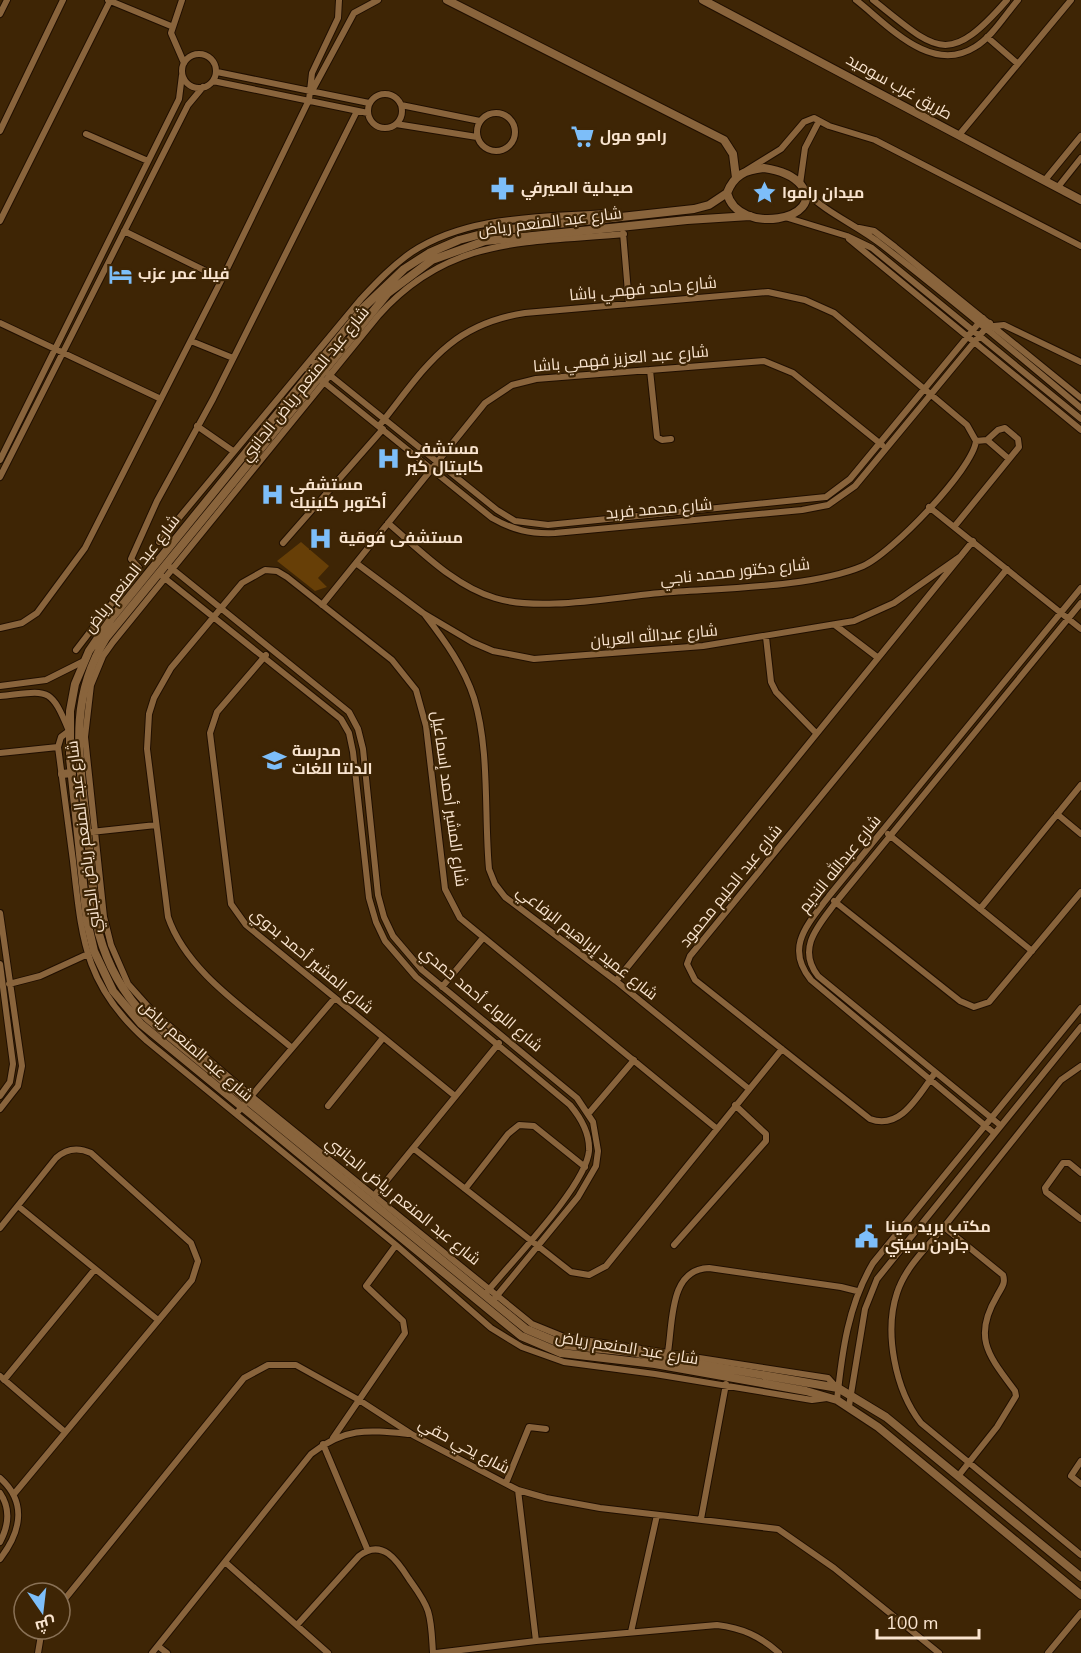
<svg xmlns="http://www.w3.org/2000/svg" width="1081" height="1653" viewBox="0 0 1081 1653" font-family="'Nunito Sans',Cairo,sans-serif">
<rect width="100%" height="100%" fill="#3e2505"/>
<!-- green -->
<path fill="#673f07" d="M 301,542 L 329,566 L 318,578 L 327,587 L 315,591 L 277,561 Z"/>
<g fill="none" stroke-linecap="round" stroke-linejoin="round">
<defs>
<path id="minor" d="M 108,0 L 171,26
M 182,0 L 171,33 L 184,63
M 856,0 C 888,25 931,75 975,47 C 992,37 1005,15 1018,0
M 873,0 C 936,50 947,69 1007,0
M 0,14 L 7,0
M 987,37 L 1018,64
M182 71a17 17 0 1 1 34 0a17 17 0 1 1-34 0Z
M 217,72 L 369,103
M 213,81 L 368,113
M 312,91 L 354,13 L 378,0
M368 111a17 17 0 1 1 34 0a17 17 0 1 1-34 0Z
M 401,105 L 480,121
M477 132a19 19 0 1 1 38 0a19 19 0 1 1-38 0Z
M 396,124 L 477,137
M 0,131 L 63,0
M 86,134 L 148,161
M 959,135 L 1071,0
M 747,170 L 781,149 L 804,122 L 814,118 L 829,126 L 875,140 L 1081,246
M 1045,180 L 1081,136
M 800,184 L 805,148 L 819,121
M 1058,187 L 1081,158
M 804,190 C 827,214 857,225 882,245 C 950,298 1016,353 1081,408
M 785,217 L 847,236 L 872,248 L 1081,419
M 0,221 L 110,1
M 859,228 L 874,231 L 895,247 L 1081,398
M 124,231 L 222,279
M 623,233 L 629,304
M 624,234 C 526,243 449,236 378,316 L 113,642 L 103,656 L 91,685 L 85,737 L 104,917 L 111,945 L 128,984 L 153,1012 L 251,1096 L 532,1324 L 564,1337 L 828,1378 L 837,1388
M 849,239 L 1081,430
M 0,323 L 161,399
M 994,326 L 1004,325 L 1081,362
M 191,341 L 233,358
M 311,360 L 497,510 L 515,521 L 548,525 L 826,497 L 850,479 L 983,318
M 305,367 L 492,518 C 513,530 530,534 555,533 L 802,510 L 828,505 L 855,486 L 990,323
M 650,370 L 657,437 L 662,440 L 671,439
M 197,426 L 233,451
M 379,426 C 424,370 447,325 525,313 L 768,292 L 805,300 L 834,313 L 967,425 L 976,441 C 973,469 891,554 863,566 C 811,588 719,588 661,593 C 613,597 540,612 495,598 C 454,586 420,550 388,523
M 976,441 L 987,440 L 1009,459
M 0,460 L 179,99 L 182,75
M 0,477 L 188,105 L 203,87
M 929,507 L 1081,629
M 954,527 L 1019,447 L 1018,439 L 1005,428 L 998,430 L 987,440
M 159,542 L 361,299 C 377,282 393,265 412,252 C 468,215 541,218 605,213 L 615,218
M 283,543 L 383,429
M 356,563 L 423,613 L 472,642 L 493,651 L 534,659 L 703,646 L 854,621 L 894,603 L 961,556
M 170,567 L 349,712 L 358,729 L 363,749 L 378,895 L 384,917 L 393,936 L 422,970 L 577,1098 L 593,1122 L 598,1151 L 596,1166 L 578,1197 L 495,1298
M 162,576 L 341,719 L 349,733 L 353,752 L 369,898 L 376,922 L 385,941 L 416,977 L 570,1105 C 581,1118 590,1134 589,1151 C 586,1186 511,1262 487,1292
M 322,605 L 485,403 L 512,385 L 536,379 L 764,361 L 793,373 L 882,445
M 425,615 C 445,641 464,667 474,698 C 490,750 484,815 489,869 L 495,884 L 505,897 L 616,981 L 749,1089
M 835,625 L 877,657
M 0,628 L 22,623 L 37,613 L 85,548 L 222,279 L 309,100 L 312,73 L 338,18 L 339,0
M 766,637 L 771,682 L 776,692 L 816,733
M 76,650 L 139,568 L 131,559 L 157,501 L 213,399 L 357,111
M 266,655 L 217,712 L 210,733 L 231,904 L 246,925 L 455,1096
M 0,686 L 46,680 L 84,661
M 0,696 C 48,691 50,685 69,731 L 61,737 L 58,747 C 63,785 68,823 73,861 C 82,939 84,985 147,1041 L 396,1245 L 491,1328 L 522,1347 L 564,1362 L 655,1374 L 812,1400 L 827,1398
M 0,753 L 58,747
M 1057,814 L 1081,834
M 91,832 L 156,825
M 888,834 L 1032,951
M 834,901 L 960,1001 L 974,1007 L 989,1002 L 1081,892
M 980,909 L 1081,785
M 0,913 L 22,1066 L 18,1086 L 0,1109
M 0,964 L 13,1064 L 10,1082 L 0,1096
M 616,981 L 973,541
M 9,984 L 40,976 L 88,954
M 442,987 L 483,938
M 292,1048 C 249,1011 187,973 168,917 L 147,749 L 149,714 L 154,698 L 171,668 L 242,583 L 265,570 L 277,571 L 287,577 L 392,660 L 416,690 L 426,726 L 445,889 L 460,918 L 716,1128
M 1081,1066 L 1061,1080 C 1023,1128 985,1175 947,1223 C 930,1245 906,1265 897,1293 C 884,1332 895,1390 921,1423 L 1081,1555
M 935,1073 C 919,1094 901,1131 870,1119 L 695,980 L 687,964 L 690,956 L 1007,569
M 328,1106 L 383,1038
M 589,1113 L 634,1060
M 236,1114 L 334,999
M 1000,1125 L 818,976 C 796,948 819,925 836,902 L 1081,603
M 994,1133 L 811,980 C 784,947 808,924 829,896 L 1081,588
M 413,1148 L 571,1272 L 589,1275 L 606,1266 L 782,1049
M 1081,1173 L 1069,1163 L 1063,1163 L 1045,1188 L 1046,1192 L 1081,1219
M 465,1189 L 508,1134 L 519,1125 L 534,1126 L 585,1167
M 374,1196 L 499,1043
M 18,1206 L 158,1320
M 944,1227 L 1003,1275 C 1006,1284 1001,1288 997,1296 C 972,1338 989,1356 1015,1391 L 1016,1396 L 997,1427 L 959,1475
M 0,1228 L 56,1158 C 67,1148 78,1147 91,1153 L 191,1243 L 198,1261 L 192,1280 L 14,1494
M 674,1245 L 766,1141 L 766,1134 L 735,1105
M 668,1352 C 673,1322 669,1269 709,1268 L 841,1287 L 857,1291
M 0,1376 L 65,1432
M 4,1380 L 95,1269
M 837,1400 C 842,1352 848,1305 873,1263 L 1081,1008
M 849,1406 L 865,1309 L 877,1279 L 1081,1027
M 333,1438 L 405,1333 L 403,1321 L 366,1286 L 396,1245
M 323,1444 L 368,1551
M 1081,1461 L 1071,1476 L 1081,1484
M 0,1478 C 28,1503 20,1533 0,1559
M 506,1483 L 529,1427 L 546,1429
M 518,1490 L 536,1641
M 0,1493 C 11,1509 9,1525 0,1542
M 701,1519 L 726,1384
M 225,1562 L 328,1653
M 60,1605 L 244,1378 L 268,1365 L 296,1365 L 359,1400 L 413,1435 L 518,1490 L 546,1498 L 600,1508 L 778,1529 L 834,1568 L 939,1653
M 297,1625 L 359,1556 C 382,1538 397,1560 409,1579 C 416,1589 424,1599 428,1611 C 432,1624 432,1639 433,1653
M 631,1632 L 657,1515
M 158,1646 L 167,1653
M 38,1653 L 42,1629
M 152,1653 L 311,1454 C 345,1427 368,1430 409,1434
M 436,1653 L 536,1641 L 717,1625 C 742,1628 760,1636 779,1653
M 1048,1653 L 1081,1613"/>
<path id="tertiary" d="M 447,0 L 724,140 L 733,154 L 736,178
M 703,0 L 1081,200
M 764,168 C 778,170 792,174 801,185 C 828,219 738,237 727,193 C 734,175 745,170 764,168 Z
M 727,193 L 709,205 L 694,209 L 493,231 L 459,240 L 429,253 L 404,269 L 363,308 L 111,619 L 89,651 L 75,684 L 70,711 L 70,758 L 87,921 L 94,951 L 113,991 L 141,1024 L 521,1336 L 561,1353 L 655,1364 L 806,1391 L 837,1400 L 878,1427 L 1081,1595
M 750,216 L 687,220 L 485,241 L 432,260 L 388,293 L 106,638 C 67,701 80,760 87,829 C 91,864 93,899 99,934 C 108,967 123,994 148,1019 L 526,1329 L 564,1345 L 630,1352 L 838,1388 L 886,1417 L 1081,1577
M 62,774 L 72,773"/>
</defs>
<!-- minor casing -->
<use href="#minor" stroke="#200f00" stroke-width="8"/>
<!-- tertiary casing -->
<use href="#tertiary" stroke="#200f00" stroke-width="10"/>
<!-- minor -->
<use href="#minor" stroke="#89643c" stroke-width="6"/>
<!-- tertiary -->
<use href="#tertiary" stroke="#89643c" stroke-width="8"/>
</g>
<!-- icons -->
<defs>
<symbol id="supermarket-bare" viewBox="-9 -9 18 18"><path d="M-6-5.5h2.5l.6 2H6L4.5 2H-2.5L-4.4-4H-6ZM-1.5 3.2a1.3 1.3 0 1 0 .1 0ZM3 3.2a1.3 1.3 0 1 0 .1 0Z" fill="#7dbef9" stroke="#3e2505" stroke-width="2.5" paint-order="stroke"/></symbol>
<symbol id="pharmacy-bare" viewBox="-9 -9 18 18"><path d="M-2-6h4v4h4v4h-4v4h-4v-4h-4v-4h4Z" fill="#7dbef9" stroke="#3e2505" stroke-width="2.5" paint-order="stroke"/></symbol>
<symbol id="sight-bare" viewBox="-9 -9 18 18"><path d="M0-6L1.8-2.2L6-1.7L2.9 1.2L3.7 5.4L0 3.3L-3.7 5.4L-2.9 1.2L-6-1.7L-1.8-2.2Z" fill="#7dbef9" stroke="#3e2505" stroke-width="2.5" paint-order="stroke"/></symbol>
<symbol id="hotel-bare" viewBox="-9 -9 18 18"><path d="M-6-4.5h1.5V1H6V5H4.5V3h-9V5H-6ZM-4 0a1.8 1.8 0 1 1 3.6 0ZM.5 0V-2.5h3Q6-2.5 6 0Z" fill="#7dbef9" stroke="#3e2505" stroke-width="2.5" paint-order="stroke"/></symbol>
<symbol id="hospital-bare" viewBox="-9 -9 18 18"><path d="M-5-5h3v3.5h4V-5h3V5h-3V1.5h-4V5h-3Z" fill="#7dbef9" stroke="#3e2505" stroke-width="2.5" paint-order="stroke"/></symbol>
<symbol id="school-bare" viewBox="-9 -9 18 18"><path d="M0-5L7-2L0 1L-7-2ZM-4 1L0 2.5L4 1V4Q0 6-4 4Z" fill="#7dbef9" stroke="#3e2505" stroke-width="2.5" paint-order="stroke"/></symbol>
<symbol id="civic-bare" viewBox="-9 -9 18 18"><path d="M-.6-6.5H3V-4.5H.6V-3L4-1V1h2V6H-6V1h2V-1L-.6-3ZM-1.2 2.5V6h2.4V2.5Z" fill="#7dbef9" stroke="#3e2505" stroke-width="2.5" paint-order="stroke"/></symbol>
</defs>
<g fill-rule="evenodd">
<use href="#supermarket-bare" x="566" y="120" width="33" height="33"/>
<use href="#pharmacy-bare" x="486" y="172" width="33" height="33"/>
<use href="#sight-bare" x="748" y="176" width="33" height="33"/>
<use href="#hotel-bare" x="104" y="258" width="33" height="33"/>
<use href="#hospital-bare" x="372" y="442" width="33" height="33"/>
<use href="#hospital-bare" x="256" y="478" width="33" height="33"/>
<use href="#hospital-bare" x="304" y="522" width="33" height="33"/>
<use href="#school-bare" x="258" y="744" width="33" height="33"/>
<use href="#civic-bare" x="850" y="1220" width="33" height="33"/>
</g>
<g text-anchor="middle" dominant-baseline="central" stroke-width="4.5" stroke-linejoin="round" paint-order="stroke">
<!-- street labels -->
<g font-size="16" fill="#f9e4cf" stroke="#3e2505">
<text transform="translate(899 87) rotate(29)">طريق غرب سوميد</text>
<text transform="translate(550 222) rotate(-7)">شارع عبد المنعم رياض</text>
<text transform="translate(643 289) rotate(-5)">شارع حامد فهمي باشا</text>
<text transform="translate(621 359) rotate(-5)">شارع عبد العزيز فهمي باشا</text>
<text transform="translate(305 384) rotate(-51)">شارع عبد المنعم رياض الجانبي</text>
<text transform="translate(659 509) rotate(-5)">شارع محمد فريد</text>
<text transform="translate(735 572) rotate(-6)">شارع دكتور محمد ناجي</text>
<text transform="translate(132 574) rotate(-52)">شارع عبد المنعم رياض</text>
<text transform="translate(654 636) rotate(-5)">شارع عبدالله العريان</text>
<text transform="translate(449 799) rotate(82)">شارع المشير أحمد إسماعيل</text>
<text transform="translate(84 837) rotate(-97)">شارع عبد المنعم رياض الجانبي</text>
<text transform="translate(840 864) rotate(-51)">شارع عبدالله النديم</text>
<text transform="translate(731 886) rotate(-51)">شارع عبد الحليم محمود</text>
<text transform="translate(587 943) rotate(38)">شارع عميد إبراهيم الرفاعي</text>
<text transform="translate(312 961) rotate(40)">شارع المشير أحمد بدوي</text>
<text transform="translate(481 999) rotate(40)">شارع اللواء أحمد حمدي</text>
<text transform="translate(196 1051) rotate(41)">شارع عبد المنعم رياض</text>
<text transform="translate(403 1201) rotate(39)">شارع عبد المنعم رياض الجانبي</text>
<text transform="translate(627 1348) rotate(9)">شارع عبد المنعم رياض</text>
<text transform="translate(464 1446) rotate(28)">شارع يحي حقي</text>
</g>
<!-- poi labels -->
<g font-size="16" font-weight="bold" fill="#f9e4cf" stroke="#3e2505" text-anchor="start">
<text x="600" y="136">رامو مول</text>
<text x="521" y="188">صيدلية الصيرفي</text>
<text x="782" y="193">ميدان راموا</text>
<text x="138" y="274">فيلا عمر عزب</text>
<text x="406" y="449">مستشفى<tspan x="406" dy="18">كابيتال كير</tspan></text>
<text x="290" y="485">مستشفى<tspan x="290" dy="18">أكتوبر كلينيك</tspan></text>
<text x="339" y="538">مستشفى فوقية</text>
<text x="292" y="751">مدرسة<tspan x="292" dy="18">الدلتا للغات</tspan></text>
<text x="885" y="1227">مكتب بريد مينا<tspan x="885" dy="18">جاردن سيتي</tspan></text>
</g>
</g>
<!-- north arrow -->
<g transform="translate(42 1611) rotate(166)"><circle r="28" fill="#3e2505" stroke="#897156" stroke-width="1.5"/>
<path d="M0-4.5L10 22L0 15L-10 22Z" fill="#7dbef9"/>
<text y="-9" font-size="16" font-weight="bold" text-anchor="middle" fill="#f9e4cf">ش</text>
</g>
<!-- scale -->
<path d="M877 1629v9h102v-9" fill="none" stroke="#f9e4cf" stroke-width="3"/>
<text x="886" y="1629" font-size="18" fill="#f9e4cf" stroke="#3e2505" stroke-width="4.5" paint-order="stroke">100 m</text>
</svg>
